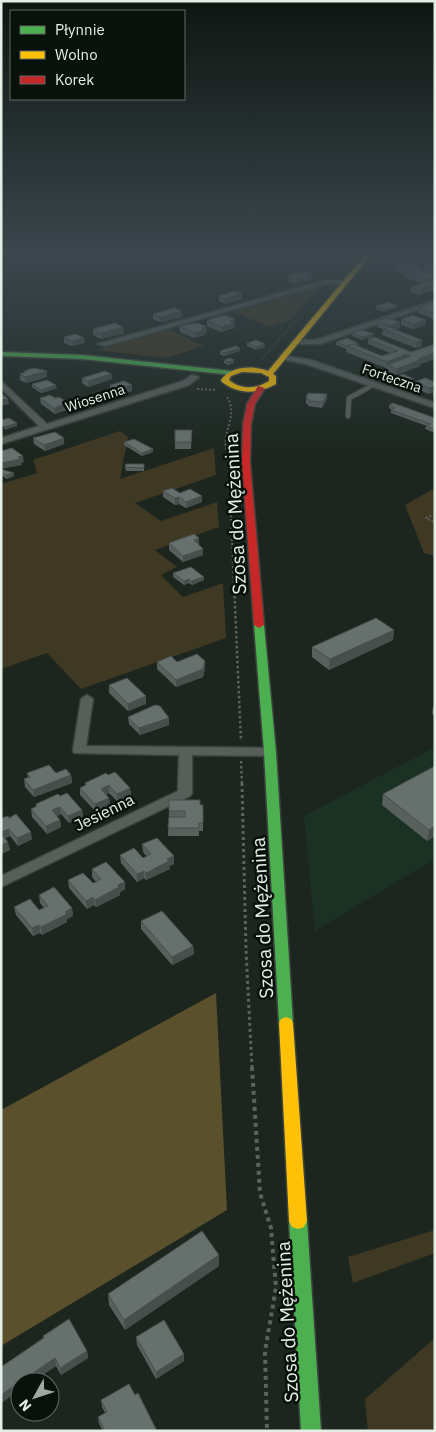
<svg xmlns="http://www.w3.org/2000/svg" width="436" height="1432" viewBox="0 0 436 1432" font-family="'IBM Plex Sans',sans-serif">
<rect width="100%" height="100%" fill="#1c261f"/>
<!-- built -->
<path fill="#1a3123" d="M 435,747 L 435,859 L 315,931 L 304,816 Z"/>
<!-- green -->
<path fill="#3f3823" d="M 322,286 L 290,320 L 270,327 L 233,312 Z
M 169,329 L 204,346 L 166,358 L 97,350 Z
M 120,431 L 128,437 L 120,479 L 214,448 L 216,475 L 135,503 L 161,521 L 217,502 L 219,527 L 155,550 L 177,567 L 161,575 L 183,597 L 223,583 L 226,638 L 81,689 L 47,653 L 1,669 L 1,484 L 37,473 L 33,460 Z
M 435,488 L 435,556 L 424,553 L 405,505 Z
M 435,1230 L 435,1253 L 353,1283 L 348,1257 Z
M 435,1338 L 435,1431 L 368,1431 L 365,1399 Z"/>
<!-- forest -->
<path fill="#5a502c" d="M 216,993 L 227,1210 L 1,1346 L 1,1110 Z"/>
<g fill="none" stroke-linecap="round" stroke-linejoin="round">
<defs>
<path id="lane-far1" d="M 364,390 L 373,385"/>
<path id="lane" d="M 348,416 L 349,398 L 366,389"/>
<path id="street" d="M 326,280 L 346,280 L 349,282 L 346,284 L 328,283 L 105,346 L 98,344 Z
M 435,300 L 435,304 L 320,344 L 295,344 L 291,342 L 295,340 L 316,340 Z
M 280,355 L 311,360 L 435,403 L 435,408 L 306,364 L 280,359 Z
M 192,375 L 199,377 L 189,385 L 1,444 L 1,438 L 39,426 L 1,388 L 1,381 L 47,424 L 183,381 Z
M 87,695 L 93,699 L 86,746 L 270,748 L 276,752 L 270,756 L 192,755 L 192,793 L 190,796 L 1,887 L 1,876 L 178,791 L 179,755 L 74,753 L 73,750 L 81,699 Z"/>
<path id="fast" d="M 1,352 L 82,355 L 232,371 L 236,373 L 232,375 L 82,359 L 1,356 Z
M 259,622 L 264,625 L 276,752 L 293,1023 L 291,1027 L 286,1029 L 281,1027 L 279,1023 L 264,752 L 254,625 Z
M 298,1213 L 304,1215 L 307,1221 L 321,1431 L 301,1431 L 289,1221 L 292,1215 Z"/>
<path id="slow" d="M 365,255 L 371,255 L 273,374 L 276,376 L 276,384 C 258,394 239,395 222,382 L 221,380 C 230,366 254,365 268,371 ZM 242,372 L 261,373 L 269,377 L 269,381 C 256,389 241,390 229,380 L 231,376 Z
M 286,1017 L 291,1019 L 293,1023 L 307,1221 L 304,1227 L 298,1229 L 292,1227 L 289,1221 L 279,1023 L 281,1019 Z"/>
<path id="jam" d="M 258,386 L 265,388 L 255,404 L 251,424 L 250,462 L 264,625 L 259,628 L 254,625 L 242,462 L 243,424 L 247,404 Z"/>
</defs>
<!-- lane-far1 casing -->
<use href="#lane-far1" stroke="#3b433d" stroke-width="5"/>
<!-- lane casing -->
<use href="#lane" stroke="#3b433d" stroke-width="6"/>
<!-- street casing -->
<use href="#street" stroke="#3b433d" stroke-width="3"/>
<!-- fast casing -->
<use href="#fast" stroke="#3b433d" stroke-width="3"/>
<!-- slow casing -->
<use href="#slow" stroke="#3b433d" stroke-width="3"/>
<!-- jam casing -->
<use href="#jam" stroke="#3b433d" stroke-width="3"/>
<!-- path-far4 -->
<path stroke="#5c625e" stroke-width="1" stroke-dasharray="1 1" stroke-linecap="butt" d="M 241,261 C 258,266 274,264 289,255
M 261,360 L 298,318
M 197,389 L 203,390"/>
<!-- path-far3 -->
<path stroke="#5c625e" stroke-width="2" stroke-dasharray="2 2" stroke-linecap="butt" d="M 197,389 L 217,390
M 227,397 C 240,417 218,436 228,453 L 233,563
M 435,514 L 426,518 L 435,523"/>
<!-- path-far2 -->
<path stroke="#5c625e" stroke-width="2.5" stroke-dasharray="2.5 2.5" stroke-linecap="butt" d="M 233,561 L 241,741
M 241,761 L 242,784"/>
<!-- path-far1 -->
<path stroke="#5c625e" stroke-width="3" stroke-dasharray="3 3" stroke-linecap="butt" d="M 242,783 L 246,950 L 252,1068"/>
<!-- path -->
<path stroke="#5c625e" stroke-width="4" stroke-dasharray="4 4" stroke-linecap="butt" d="M 252,1067 L 260,1193 L 271,1228 L 276,1288 L 265,1351 L 267,1431"/>
<!-- lane-far1 -->
<use href="#lane-far1" stroke="#585f5a" stroke-width="4"/>
<!-- lane -->
<use href="#lane" stroke="#585f5a" stroke-width="4.5"/>
<!-- street -->
<use href="#street" fill="#585f5a" fill-rule="evenodd"/>
<!-- fast -->
<use href="#fast" fill="#4caf50" fill-rule="evenodd"/>
<!-- slow -->
<use href="#slow" fill="#ffc107" fill-rule="evenodd"/>
<!-- jam -->
<use href="#jam" fill="#c62828" fill-rule="evenodd"/>
</g>
<!-- wall -->
<path fill="#58605e" d="M 435,263 L 430,273 L 435,275 L 435,293 L 430,291 L 420,295 L 410,292 L 411,287 L 422,283 L 405,278 L 405,274 L 396,271 L 396,266 L 420,267 L 420,270 L 424,272 L 424,267 Z
M 287,276 L 312,279 L 296,284 L 287,281 Z
M 219,296 L 242,299 L 225,304 L 219,301 Z
M 376,306 L 397,306 L 397,308 L 384,312 L 376,309 Z
M 435,306 L 435,319 L 433,319 L 418,313 L 418,308 Z
M 153,314 L 182,317 L 160,322 L 153,319 Z
M 401,319 L 426,320 L 425,325 L 413,329 L 401,325 Z
M 207,320 L 235,325 L 234,325 L 234,328 L 221,332 L 207,326 Z
M 377,321 L 400,322 L 400,328 L 395,330 L 422,340 L 422,346 L 416,348 L 382,335 L 383,329 L 377,327 Z
M 179,326 L 207,327 L 207,332 L 205,333 L 205,335 L 194,338 L 180,332 Z
M 93,329 L 124,333 L 101,339 L 93,335 Z
M 352,333 L 373,336 L 362,340 L 352,336 Z
M 64,337 L 84,338 L 85,343 L 72,346 L 64,343 Z
M 368,339 L 411,352 L 435,344 L 435,359 L 420,364 L 420,366 L 396,375 L 386,371 L 386,368 L 346,352 L 347,349 L 336,345 L 336,342 L 358,343 L 358,346 L 357,346 L 382,356 L 390,353 L 368,344 Z
M 247,343 L 265,347 L 256,350 L 247,346 Z
M 220,351 L 240,351 L 224,356 L 220,354 Z
M 224,360 L 234,363 L 228,365 L 224,363 Z
M 24,371 L 47,377 L 26,383 L 20,380 L 20,374 L 24,373 Z
M 111,374 L 112,379 L 88,387 L 82,383 L 82,378 Z
M 393,378 L 413,382 L 404,385 L 392,380 Z
M 414,382 L 435,382 L 435,397 L 433,396 L 433,392 L 429,394 L 414,388 Z
M 32,384 L 57,388 L 41,393 L 32,387 Z
M 110,385 L 132,385 L 132,391 L 116,395 L 110,391 Z
M 40,398 L 55,398 L 69,403 L 69,409 L 55,414 L 41,404 Z
M 306,398 L 327,399 L 322,408 L 308,406 L 308,404 L 306,404 Z
M 389,405 L 435,418 L 435,433 L 425,429 L 426,426 L 427,426 L 391,413 L 391,409 L 389,408 Z
M 175,430 L 192,430 L 191,449 L 175,449 Z
M 33,438 L 64,444 L 45,451 L 34,444 Z
M 124,442 L 153,449 L 153,452 L 142,456 L 124,445 Z
M 144,464 L 144,471 L 126,471 L 125,467 Z
M 1,470 L 14,473 L 14,476 L 7,479 L 1,475 Z
M 163,491 L 180,493 L 202,502 L 186,508 L 179,504 L 175,505 L 163,497 Z
M 199,538 L 199,544 L 203,549 L 203,555 L 183,562 L 169,550 L 169,543 Z
M 173,573 L 204,580 L 192,585 L 189,583 L 184,585 L 173,577 Z
M 394,630 L 393,640 L 329,670 L 312,657 L 312,647 Z
M 157,662 L 177,662 L 205,668 L 203,677 L 176,687 L 157,669 Z
M 109,685 L 146,696 L 146,704 L 128,711 L 109,693 Z
M 433,706 L 435,706 L 435,715 L 432,714 Z
M 128,717 L 169,718 L 169,725 L 140,735 L 129,724 Z
M 435,766 L 435,836 L 427,841 L 382,805 L 383,794 Z
M 27,773 L 56,773 L 71,775 L 72,783 L 34,797 L 25,787 L 24,779 L 28,777 Z
M 108,775 L 130,788 L 131,796 L 118,802 L 109,793 L 106,794 L 109,798 L 110,805 L 96,812 L 80,795 L 80,788 L 85,785 L 85,783 Z
M 60,796 L 82,810 L 83,817 L 69,823 L 61,814 L 57,816 L 60,820 L 61,827 L 47,834 L 32,817 L 31,809 L 36,807 L 36,804 Z
M 200,805 L 203,805 L 203,831 L 199,831 L 199,836 L 168,836 L 169,811 Z
M 1,818 L 32,839 L 18,846 L 10,836 L 5,838 L 10,850 L 1,854 Z
M 142,844 L 174,864 L 169,866 L 170,869 L 146,880 L 144,878 L 137,882 L 121,863 L 120,855 L 143,858 L 147,857 L 143,852 Z
M 92,869 L 125,889 L 120,892 L 120,895 L 96,907 L 94,905 L 87,909 L 69,888 L 68,880 L 93,883 L 96,882 L 92,877 Z
M 39,895 L 72,908 L 73,916 L 67,919 L 67,922 L 42,935 L 40,933 L 33,936 L 16,915 L 14,907 L 39,910 L 44,908 L 40,903 Z
M 141,921 L 193,946 L 194,954 L 172,965 L 141,929 Z
M 219,1266 L 125,1330 L 109,1305 L 108,1294 Z
M 136,1337 L 184,1361 L 156,1379 L 137,1345 Z
M 43,1338 L 87,1351 L 88,1358 L 61,1375 L 56,1366 L 32,1382 L 20,1382 L 20,1390 L 1,1403 L 1,1367 Z
M 135,1395 L 157,1431 L 103,1431 L 99,1424 L 98,1417 L 105,1413 L 102,1407 L 101,1400 Z"/>
<!-- shaded-wall -->
<path fill="#474e4c" d="M 435,267 L 435,272 L 430,274 L 430,269 Z
M 313,274 L 312,279 L 296,284 L 296,279 Z
M 430,286 L 430,291 L 420,295 L 421,290 Z
M 242,294 L 242,299 L 225,304 L 225,299 Z
M 397,306 L 397,308 L 384,312 L 385,309 Z
M 182,311 L 182,317 L 160,322 L 160,317 Z
M 235,319 L 234,328 L 221,332 L 221,327 L 230,321 Z
M 426,320 L 425,325 L 413,329 L 414,324 Z
M 400,322 L 400,328 L 389,331 L 389,326 Z
M 123,327 L 124,333 L 101,339 L 101,333 Z
M 207,327 L 207,332 L 205,333 L 205,335 L 194,338 L 194,333 L 201,328 Z
M 374,334 L 373,336 L 362,340 L 362,337 Z
M 84,338 L 85,343 L 72,346 L 72,341 Z
M 422,340 L 422,346 L 416,348 L 416,342 Z
M 265,344 L 265,347 L 256,350 L 256,347 Z
M 240,348 L 240,351 L 224,356 L 224,353 Z
M 435,353 L 435,359 L 420,364 L 420,366 L 396,375 L 397,369 L 418,359 Z
M 407,354 L 407,360 L 387,365 L 386,368 L 387,362 Z
M 234,360 L 234,363 L 228,365 L 228,362 Z
M 47,371 L 47,377 L 26,383 L 25,377 Z
M 111,374 L 112,379 L 88,387 L 88,381 Z
M 414,379 L 413,382 L 404,385 L 404,382 Z
M 56,385 L 57,388 L 41,393 L 41,390 Z
M 132,385 L 132,391 L 116,395 L 116,389 Z
M 435,386 L 435,390 L 434,390 L 433,392 L 429,394 L 429,388 Z
M 327,394 L 327,399 L 322,408 L 323,402 Z
M 8,399 L 9,404 L 1,406 L 1,400 Z
M 69,403 L 69,409 L 55,414 L 54,408 Z
M 17,423 L 17,426 L 4,430 L 4,427 Z
M 64,438 L 64,444 L 45,451 L 44,445 Z
M 153,449 L 153,452 L 142,456 L 142,453 Z
M 23,456 L 24,462 L 21,463 L 22,465 L 1,469 L 1,463 Z
M 14,473 L 14,476 L 7,479 L 6,475 Z
M 202,496 L 202,502 L 186,508 L 186,502 Z
M 179,497 L 179,504 L 175,505 L 175,498 Z
M 199,538 L 199,544 L 194,540 Z
M 203,549 L 203,555 L 183,562 L 183,556 Z
M 204,577 L 204,580 L 192,585 L 191,581 Z
M 189,579 L 189,583 L 184,585 L 184,581 Z
M 394,630 L 393,640 L 329,670 L 330,659 Z
M 205,661 L 205,668 L 203,677 L 176,687 L 176,680 Z
M 146,696 L 146,704 L 128,711 L 128,704 Z
M 169,718 L 169,725 L 140,735 L 139,728 Z
M 71,775 L 72,783 L 34,797 L 33,790 Z
M 109,785 L 109,793 L 102,796 L 101,789 Z
M 130,788 L 131,796 L 118,802 L 117,794 Z
M 109,798 L 110,805 L 96,812 L 95,804 Z
M 60,807 L 61,814 L 53,818 L 52,810 Z
M 82,810 L 83,817 L 69,823 L 68,816 Z
M 60,820 L 61,827 L 47,834 L 46,826 Z
M 435,826 L 435,836 L 427,841 L 429,830 Z
M 9,829 L 10,836 L 1,840 L 1,832 Z
M 31,832 L 32,839 L 18,846 L 17,838 Z
M 8,842 L 10,850 L 1,854 L 1,845 Z
M 174,856 L 174,864 L 169,866 L 170,869 L 146,880 L 146,873 L 167,859 Z
M 144,871 L 144,878 L 137,882 L 137,874 Z
M 125,882 L 125,889 L 120,892 L 120,895 L 96,907 L 95,900 Z
M 93,897 L 94,905 L 87,909 L 86,901 Z
M 72,908 L 73,916 L 67,919 L 67,922 L 42,935 L 41,927 L 65,912 Z
M 39,925 L 40,933 L 33,936 L 32,928 Z
M 193,946 L 194,954 L 172,965 L 172,957 Z
M 219,1255 L 219,1266 L 125,1330 L 124,1320 Z
M 87,1351 L 88,1358 L 61,1375 L 60,1368 Z
M 184,1354 L 184,1361 L 156,1379 L 156,1372 Z
M 55,1358 L 56,1366 L 32,1382 L 20,1382 Z
M 20,1382 L 20,1390 L 1,1403 L 1,1395 Z"/>
<!-- building -->
<path fill="#66706d" stroke="#474e4c" d="M 406,263 L 420,267 L 415,269 L 435,275 L 435,277 L 429,279 L 406,272 L 411,271 L 396,266 Z
M 435,263 L 435,267 L 430,269 L 424,267 Z
M 304,271 L 313,274 L 296,279 L 287,276 Z
M 430,280 L 435,281 L 435,288 L 430,286 L 421,290 L 411,287 Z
M 235,291 L 242,294 L 225,299 L 219,296 Z
M 389,302 L 397,306 L 385,309 L 376,306 Z
M 429,304 L 435,306 L 435,314 L 418,308 Z
M 174,308 L 182,311 L 160,317 L 153,314 Z
M 225,315 L 235,319 L 230,321 L 234,323 L 221,327 L 207,320 Z
M 413,315 L 426,320 L 414,324 L 401,319 Z
M 388,318 L 400,322 L 389,326 L 377,321 Z
M 115,323 L 123,327 L 101,333 L 93,329 Z
M 198,323 L 207,327 L 201,328 L 204,330 L 194,333 L 179,326 Z
M 389,327 L 422,340 L 416,342 L 383,329 Z
M 363,330 L 374,334 L 362,337 L 352,333 Z
M 76,334 L 84,338 L 72,341 L 64,337 Z
M 374,337 L 411,352 L 435,344 L 435,353 L 418,359 L 420,360 L 397,369 L 387,365 L 411,356 L 407,354 L 387,362 L 347,346 L 353,344 L 382,356 L 398,351 L 368,339 Z
M 347,338 L 358,343 L 347,346 L 336,342 Z
M 256,340 L 265,344 L 256,347 L 247,343 Z
M 236,346 L 240,348 L 224,353 L 220,351 Z
M 230,358 L 234,360 L 228,362 L 224,360 Z
M 34,368 L 47,371 L 25,377 L 20,374 L 26,372 L 24,371 Z
M 105,371 L 111,374 L 88,381 L 82,378 Z
M 403,374 L 414,379 L 404,382 L 393,378 Z
M 425,378 L 435,382 L 435,386 L 429,388 L 414,382 Z
M 47,380 L 56,385 L 41,390 L 32,384 Z
M 124,381 L 132,385 L 116,389 L 110,385 Z
M 308,393 L 327,394 L 323,402 L 309,401 L 309,399 L 306,398 Z
M 1,394 L 2,394 L 8,399 L 1,400 Z
M 50,395 L 55,398 L 59,397 L 69,403 L 54,408 L 40,398 Z
M 393,403 L 435,418 L 435,430 L 426,426 L 431,424 L 391,410 L 395,408 L 389,405 Z
M 9,418 L 17,423 L 4,427 L 1,425 L 1,420 Z
M 175,430 L 192,430 L 191,442 L 175,442 Z
M 55,432 L 64,438 L 44,445 L 33,438 Z
M 134,439 L 153,449 L 142,453 L 124,442 Z
M 12,448 L 23,456 L 18,457 L 21,459 L 1,463 L 1,451 Z
M 126,464 L 144,464 L 144,468 L 125,467 Z
M 1,470 L 4,470 L 14,473 L 6,475 L 1,472 Z
M 172,488 L 180,493 L 190,489 L 202,496 L 186,502 L 179,497 L 175,498 L 163,491 Z
M 194,534 L 199,538 L 194,540 L 203,549 L 183,556 L 169,543 Z
M 191,567 L 204,577 L 191,581 L 189,579 L 184,581 L 173,573 Z
M 376,618 L 394,630 L 330,659 L 312,647 Z
M 197,654 L 205,661 L 203,669 L 176,680 L 157,662 L 171,656 L 177,662 Z
M 127,678 L 146,696 L 128,704 L 109,685 Z
M 155,705 L 160,706 L 169,718 L 139,728 L 128,717 Z
M 49,765 L 56,773 L 66,769 L 71,775 L 33,790 L 24,779 L 30,777 L 27,773 Z
M 435,766 L 435,826 L 429,830 L 383,794 Z
M 115,772 L 130,788 L 117,794 L 109,785 L 101,789 L 109,798 L 95,804 L 80,788 L 86,785 L 85,783 L 106,773 L 108,775 Z
M 67,793 L 82,810 L 68,816 L 60,807 L 52,810 L 60,820 L 46,826 L 31,809 L 37,806 L 36,804 L 58,794 L 60,796 Z
M 169,800 L 200,800 L 200,805 L 203,805 L 203,823 L 199,823 L 199,828 L 168,828 L 169,817 L 185,817 L 185,811 L 169,811 Z
M 16,814 L 31,832 L 17,838 L 9,829 L 1,832 L 1,818 L 8,816 L 9,818 Z
M 1,834 L 8,842 L 1,845 Z
M 157,838 L 174,856 L 167,859 L 169,861 L 146,873 L 144,871 L 137,874 L 120,855 L 134,848 L 143,858 L 151,854 L 142,844 Z
M 106,862 L 125,882 L 118,885 L 119,887 L 95,900 L 93,897 L 86,901 L 68,880 L 83,873 L 93,883 L 96,882 L 101,879 L 92,869 Z
M 54,887 L 72,908 L 65,912 L 67,914 L 41,927 L 39,925 L 32,928 L 14,907 L 30,899 L 39,910 L 48,906 L 39,895 Z
M 162,911 L 193,946 L 172,957 L 141,921 Z
M 202,1231 L 219,1255 L 124,1320 L 108,1294 Z
M 69,1319 L 87,1351 L 60,1368 L 55,1358 L 1,1395 L 1,1367 L 44,1338 L 43,1336 Z
M 164,1320 L 184,1354 L 156,1372 L 136,1337 Z
M 129,1384 L 135,1395 L 138,1393 L 157,1431 L 105,1431 L 98,1417 L 107,1412 L 101,1400 Z"/>
<!-- sky -->
<linearGradient id="sky" x2="0" y2="1"><stop stop-color="#0f1511"/><stop offset="0.56" stop-color="#3a474d"/><stop offset="1" stop-color="#3a474d" stop-opacity="0"/></linearGradient>
<rect width="436" height="455" fill="url(#sky)"/>
<g text-anchor="middle" dominant-baseline="central" stroke-width="5" stroke-linejoin="round" paint-order="stroke">
<!-- far-street labels -->
<g font-size="14" fill="#e3efe7" stroke="#09110b">
<text transform="translate(392 378) rotate(19)">Forteczna</text>
<text transform="translate(95 398) rotate(-18)">Wiosenna</text>
</g>
<!-- street labels -->
<g font-size="16" fill="#e3efe7" stroke="#09110b">
<text transform="translate(104 812) rotate(-26)">Jesienna</text>
</g>
<!-- near-street labels -->
<g font-size="19" fill="#e3efe7" stroke="#09110b">
<text transform="translate(235 514) rotate(-93)">Szosa do Mężenina</text>
<text transform="translate(262 918) rotate(-93)">Szosa do Mężenina</text>
<text transform="translate(287 1322) rotate(-93)">Szosa do Mężenina</text>
</g>
</g>
<!-- border -->
<rect width="436" height="1432" fill="none" stroke="#e3efe7" stroke-width="5"/>
<!-- legend -->
<rect x="10" y="10" width="175" height="90" fill="#09110b" stroke="#606a63"/>
<rect x="20" y="26" width="25" height="8" fill="#4caf50" stroke="#606a63"/>
<text x="55" y="35" font-size="15" fill="#e3efe7">Płynnie</text>
<rect x="20" y="51" width="25" height="8" fill="#ffc107" stroke="#606a63"/>
<text x="55" y="60" font-size="15" fill="#e3efe7">Wolno</text>
<rect x="20" y="76" width="25" height="8" fill="#c62828" stroke="#606a63"/>
<text x="55" y="85" font-size="15" fill="#e3efe7">Korek</text>
<!-- north arrow -->
<g transform="translate(35 1397) rotate(230)"><circle r="24" fill="#09110b" stroke="#606a63"/>
<path d="M0-4L9 19L0 12L-9 19Z" fill="#9da9a1"/>
<text y="-8" font-size="14" font-weight="bold" text-anchor="middle" fill="#e3efe7">N</text>
</g>
</svg>
